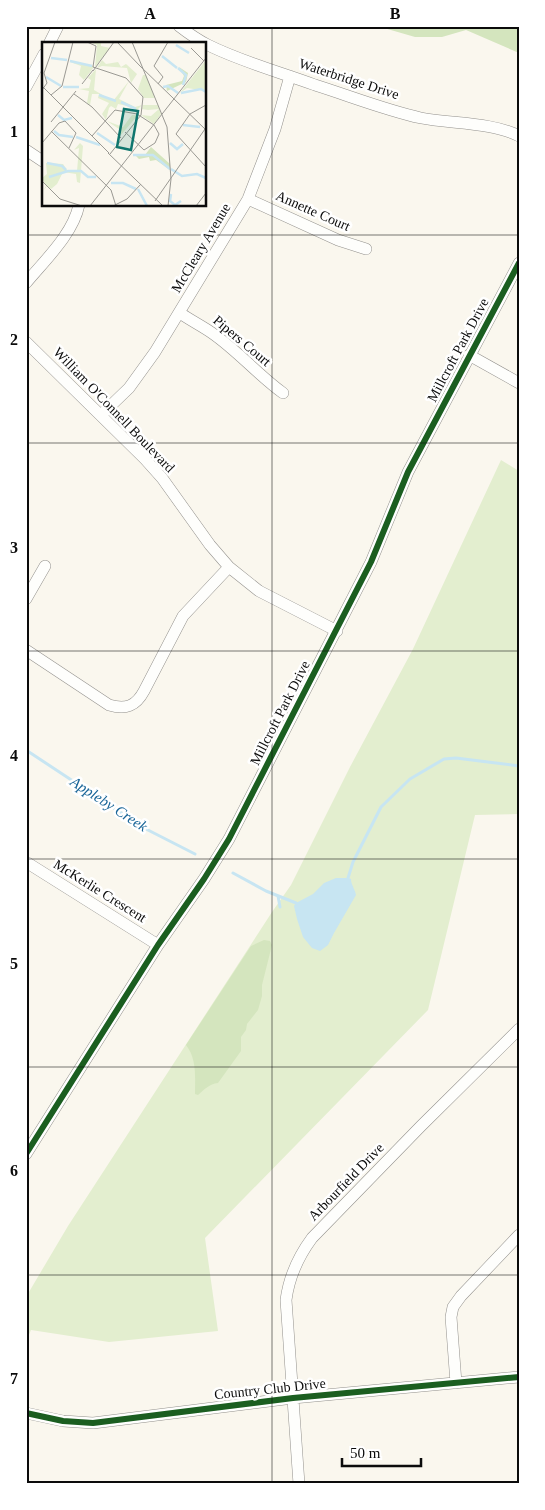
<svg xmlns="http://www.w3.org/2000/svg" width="545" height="1510" viewBox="0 0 545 1510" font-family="Georgia,serif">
<rect width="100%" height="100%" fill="#faf7ee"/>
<!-- green -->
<path fill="#e3eecf" d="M 501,460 L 519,471 L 519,814 L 475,815 L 428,1010 L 205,1238 L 218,1331 L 109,1342 L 31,1330 L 26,1342 L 26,1297 L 68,1226 L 272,912 L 291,885 L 350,767 L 413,649 Z"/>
<!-- forest -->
<path fill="#d4e5be" d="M 377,26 L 519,26 L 519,53 L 466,30 L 442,37 L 415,37 Z
M 264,940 L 270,941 L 272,945 L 262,985 L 262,996 L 258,1010 L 247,1024 L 246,1030 L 241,1037 L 241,1051 L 218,1083 C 209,1084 205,1089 198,1095 L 195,1094 C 195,1077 197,1059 186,1045 L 251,946 Z"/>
<!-- water -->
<path fill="#c7e5f2" d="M 336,878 L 348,878 L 351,879 C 351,885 355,889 356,895 L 334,933 L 328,945 L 320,951 L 312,948 L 303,937 L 297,919 L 294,906 L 296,903 L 313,894 L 324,883 Z"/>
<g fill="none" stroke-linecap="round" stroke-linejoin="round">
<!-- stream -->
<path stroke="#c7e5f2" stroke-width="3" d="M 518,26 L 519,27
M 26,750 L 144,828 L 195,854
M 233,873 L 266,891 L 296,903
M 348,878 L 353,862 L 381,807 L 410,779 L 444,759 L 456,758 L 519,766
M 278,896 L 280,907"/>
<defs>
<path id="minor" d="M 179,26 C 188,33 198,40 208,45 C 242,62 280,72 315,85 C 350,96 385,110 421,118 C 451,124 492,122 519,136
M 49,44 L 58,26
M 26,87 L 44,54
M 26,150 L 44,162
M 248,199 L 338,240 L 366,249
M 26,283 C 45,260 73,234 79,205
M 180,313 C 190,320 202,326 212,333 C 238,351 258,375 283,393
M 26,342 L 145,459 L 162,478 L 210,545 L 229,567 L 259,591 L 337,631
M 469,355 L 519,383
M 101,415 L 129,388 L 155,352 L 248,199 L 275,129 L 290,76
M 26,599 L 45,566
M 26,650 L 109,705 C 126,710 136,706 144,691 L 183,616 L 229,567
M 26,862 L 158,945
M 26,1154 L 158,945 L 204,879 L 229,839 L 371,562 L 408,472 L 519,263
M 456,1383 L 451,1317 L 453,1307 L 461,1296 L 519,1235
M 26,1413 L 63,1421 L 93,1423 L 293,1398 L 519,1377
M 299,1484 L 286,1300 C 289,1277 298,1257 312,1238 L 421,1126 L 519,1029"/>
</defs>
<!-- minor casing -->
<use href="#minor" stroke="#93918d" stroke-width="12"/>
<!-- minor -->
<use href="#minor" stroke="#fefefc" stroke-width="11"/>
<defs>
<path id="cycleway" d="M 26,1154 L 158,945 L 204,879 L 229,839 L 371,562 L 408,472 L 519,263
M 26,1413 L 63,1421 L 93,1423 L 293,1398 L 519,1377"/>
</defs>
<!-- cycleway casing -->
<use href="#cycleway" stroke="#fff" stroke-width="9"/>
<!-- cycleway -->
<use href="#cycleway" stroke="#1b5e20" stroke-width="6"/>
</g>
<!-- grid -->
<path fill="none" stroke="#0b0b0b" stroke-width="1" stroke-opacity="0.55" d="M 272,26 L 272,1484M 26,235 L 519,235M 26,443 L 519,443M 26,651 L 519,651M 26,859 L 519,859M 26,1067 L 519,1067M 26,1275 L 519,1275"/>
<g text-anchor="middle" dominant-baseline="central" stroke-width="5" stroke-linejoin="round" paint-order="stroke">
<!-- street labels -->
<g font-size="14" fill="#0b0b0b" stroke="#fff">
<text transform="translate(349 79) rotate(18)">Waterbridge Drive</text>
<text transform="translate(313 211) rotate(24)">Annette Court</text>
<text transform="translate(201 248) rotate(-59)">McCleary Avenue</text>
<text transform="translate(242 341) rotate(40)">Pipers Court</text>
<text transform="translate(458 350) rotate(-62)">Millcroft Park Drive</text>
<text transform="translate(114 410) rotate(46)">William O'Connell Boulevard</text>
<text transform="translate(280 713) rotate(-63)">Millcroft Park Drive</text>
<text transform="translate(100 891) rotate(32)">McKerlie Crescent</text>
<text transform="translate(346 1182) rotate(-46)">Arbourfield Drive</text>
<text transform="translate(270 1389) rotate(-6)">Country Club Drive</text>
</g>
<!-- water labels -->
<g font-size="15" font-style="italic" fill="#196598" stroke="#fff">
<text transform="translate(109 804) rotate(33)">Appleby Creek</text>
</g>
</g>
<!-- overview -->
<g transform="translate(42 42)">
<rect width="164" height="164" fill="#faf7ee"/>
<path d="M 48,0 L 59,0 L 59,4 L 68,6 L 53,25 L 55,3 ZM 60,18 L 64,22 L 76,20 L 79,25 L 84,22 L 95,32 L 89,41 L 85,26 L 60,24 L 55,26 ZM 164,18 L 164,49 L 145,46 L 138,51 ZM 28,20 L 50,23 L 52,25 L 42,38 L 37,33 L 39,24 ZM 54,27 L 52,48 L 71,59 L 87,39 L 77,57 L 93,65 L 100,63 L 95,68 L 99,72 L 90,65 L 76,62 L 74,67 L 69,64 L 67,66 L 64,78 L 60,72 L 67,61 L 56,56 L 57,52 L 50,52 L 48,63 L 45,61 L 47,49 L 37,47 L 47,46 L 49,38 L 46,36 ZM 101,33 L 104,33 L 113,56 L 102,56 L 96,47 ZM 101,63 L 116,63 L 119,72 L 112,82 L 99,73 L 109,74 L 117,67 L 106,68 L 100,67 ZM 90,73 L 96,73 L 78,94 L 77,87 L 65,79 L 81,85 ZM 38,101 L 41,104 L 38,141 L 35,140 L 34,132 L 21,130 L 15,142 L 9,147 L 5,144 L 1,149 L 4,144 L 0,136 L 5,132 L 4,121 L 21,122 L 25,128 L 35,129 L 37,106 L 32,108 Z" fill="#e3eecf"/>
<path d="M 137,25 L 146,31 L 144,40 L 125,49 L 124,43 L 140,39 L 142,34 ZM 109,105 L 128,122 L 128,128 L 114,118 L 108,119 L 107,115 L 97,117 L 94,114 L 103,113 Z" fill="#d4e5be"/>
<path fill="none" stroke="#c7e5f2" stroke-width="2.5" d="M 134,3 L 147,11M 120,14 L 135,26M 9,16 L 25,18M 28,19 L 50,24M 136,26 L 144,33 L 141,43M 4,35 L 19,44M 21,45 L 37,45M 121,45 L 126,44 L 136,51M 139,51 L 159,47 L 164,50M 57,53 L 74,59M 79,60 L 94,67M 16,73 L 22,78 L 30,76M 141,83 L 158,85M 12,89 L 17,93 L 31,95M 55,91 L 73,103M 34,95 L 58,103M 128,101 L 135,107 L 141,102M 91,113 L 111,113 L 128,127M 5,121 L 20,124 L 24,128M 129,127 L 140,134 L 155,132 L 164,136M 7,135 L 26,129 L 39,129 L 46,135 L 54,135M 69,141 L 81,141 L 94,147M 96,147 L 105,164M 129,152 L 128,159 L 133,163 L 139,159"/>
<path fill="none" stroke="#9a9993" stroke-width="1" d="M 45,0 L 54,4 L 51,25 L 84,36 L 101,55 L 99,73 L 68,112M 75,0 L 98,24M 90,0 L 125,85 L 129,137 L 126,164M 149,6 L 162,19M 98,24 L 164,88M 51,29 L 72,0M 40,42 L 51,28M 116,42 L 121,35 L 112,24 L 126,0M 0,44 L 21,65M 0,48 L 5,41 L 2,31 L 13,0M 32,52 L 50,65 L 79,96M 9,53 L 20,44 L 31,0M 164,63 L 148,72 L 134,92 L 164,125M 20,64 L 67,111M 9,80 L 34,49M 9,89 L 69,148 L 74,164M 50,94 L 73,68 L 95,72 L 112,83 L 117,92 L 113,101 L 102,108 L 83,90M 0,101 L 17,81 L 23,79 L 34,91 L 27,106M 66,111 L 121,164M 0,139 L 18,157 L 40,164M 113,159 L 163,87M 48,164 L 164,16M 71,164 L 85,157 L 99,142M 154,164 L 164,151"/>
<path fill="#0f766e" fill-opacity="0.15" stroke="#0f766e" stroke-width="2.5" d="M 82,67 L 96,69 L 89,108 L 75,105 Z"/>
<rect width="164" height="164" fill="none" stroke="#0b0b0b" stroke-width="2.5"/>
</g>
<!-- border -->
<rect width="545" height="1510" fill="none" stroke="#ffffff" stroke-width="55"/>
<!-- scale -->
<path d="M342 1458v8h79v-8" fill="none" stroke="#0b0b0b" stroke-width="2.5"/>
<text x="350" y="1458" font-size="15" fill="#0b0b0b" stroke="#ffffff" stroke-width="4" paint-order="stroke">50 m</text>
<rect x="28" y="28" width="490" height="1454" fill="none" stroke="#0b0b0b" stroke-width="2"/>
<g font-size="16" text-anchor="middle" font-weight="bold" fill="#0b0b0b">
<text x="150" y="19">A</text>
<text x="395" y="19">B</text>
<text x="14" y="137">1</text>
<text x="14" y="345">2</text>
<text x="14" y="553">3</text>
<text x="14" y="761">4</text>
<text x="14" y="969">5</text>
<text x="14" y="1176">6</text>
<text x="14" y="1384">7</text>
</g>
</svg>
